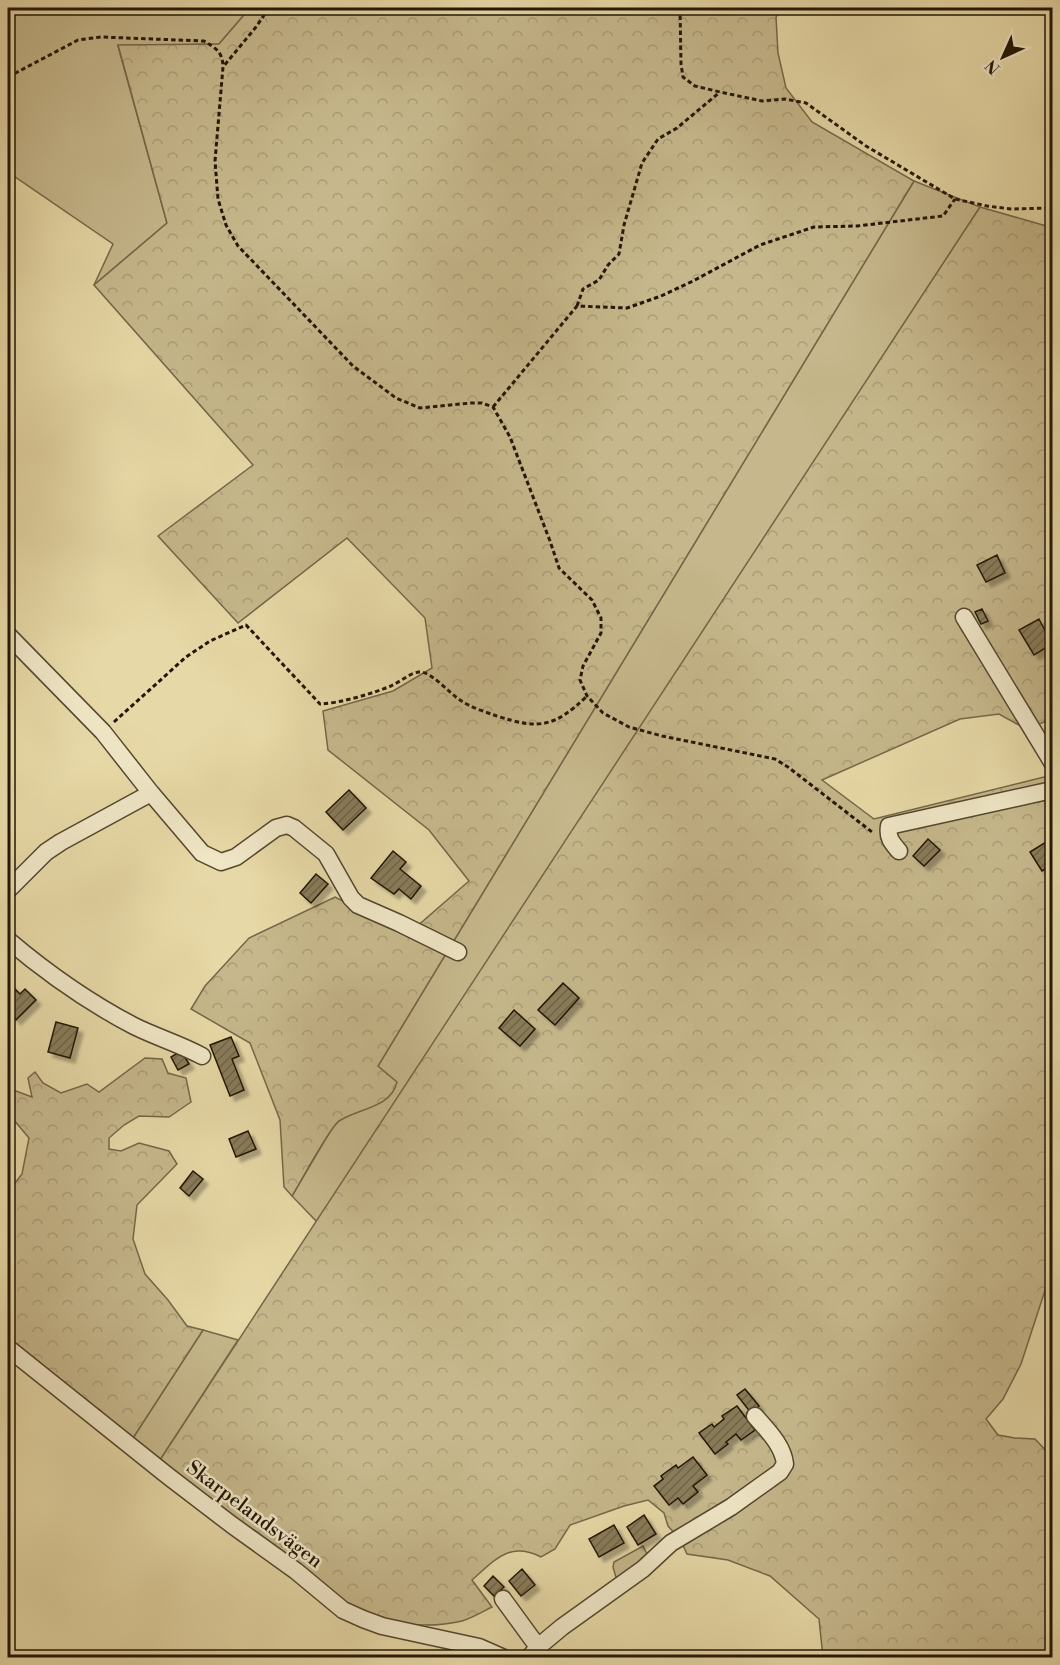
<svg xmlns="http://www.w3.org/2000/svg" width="1060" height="1665" viewBox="0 0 1060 1665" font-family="'Libre Bodoni',serif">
<defs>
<pattern id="forest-crowns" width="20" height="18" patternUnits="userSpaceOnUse" patternTransform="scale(1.5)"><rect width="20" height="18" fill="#c6b88c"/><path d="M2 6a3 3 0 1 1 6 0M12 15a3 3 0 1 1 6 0" fill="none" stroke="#aa9d77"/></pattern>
<pattern id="building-hatch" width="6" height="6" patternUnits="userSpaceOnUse" patternTransform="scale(1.5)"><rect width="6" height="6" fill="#887b5a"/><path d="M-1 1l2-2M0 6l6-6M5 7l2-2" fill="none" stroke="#6f6448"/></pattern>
<filter id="shadow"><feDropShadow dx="5" dy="5" stdDeviation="1.5" flood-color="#0004"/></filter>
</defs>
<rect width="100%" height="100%" fill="#e7d9a7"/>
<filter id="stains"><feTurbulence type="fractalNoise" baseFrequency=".00333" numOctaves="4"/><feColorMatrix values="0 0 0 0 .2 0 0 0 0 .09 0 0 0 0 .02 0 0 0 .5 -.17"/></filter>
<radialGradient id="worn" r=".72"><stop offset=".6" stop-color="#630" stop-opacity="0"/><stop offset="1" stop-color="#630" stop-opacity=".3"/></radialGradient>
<!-- grass -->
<path fill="#c6b88c" stroke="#746749" stroke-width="1.5" d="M 8,8 L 250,8 L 219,44 L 118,46 L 167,223 L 94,285 L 113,244 L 8,172 Z
M 914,181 L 980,207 L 317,1222 L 292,1196 L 335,1123 L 378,1066 Z
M 203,1330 L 238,1340 L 160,1460 L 133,1438 Z
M 643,1546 L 649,1558 L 617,1581 L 613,1567 L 614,1562 Z"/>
<!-- forest -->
<path fill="url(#forest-crowns)" stroke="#746749" stroke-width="1.5" d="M 250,8 L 783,8 L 776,17 L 778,53 L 786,88 L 812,122 L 914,181 L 378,1066 L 397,1082 C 391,1108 359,1108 339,1121 C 330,1127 300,1183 292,1196 L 284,1187 L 280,1120 L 250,1043 L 191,1009 L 205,986 L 249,938 L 335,897 L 408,934 L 469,881 L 429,830 L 328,750 L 323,711 L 393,691 L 432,668 L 425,618 L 347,538 L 238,623 L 158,536 L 253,465 L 94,285 L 167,223 L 118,45 L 219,44 Z
M 980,207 L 1050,227 L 1052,222 L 1052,719 L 1026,729 L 999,714 L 960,719 L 822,780 L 874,819 L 1052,775 L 1052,1269 L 1021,1364 L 1003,1399 L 986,1419 L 998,1435 L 1015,1438 L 1035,1439 L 1052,1457 L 1052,1657 L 823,1657 L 819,1619 L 770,1576 L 728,1560 L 687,1554 L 680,1539 L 668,1526 L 664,1513 L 648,1500 L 624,1506 L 570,1525 L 555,1549 L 541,1557 C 509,1541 495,1560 472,1580 L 492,1607 C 482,1612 472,1618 462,1621 C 415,1632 376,1620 334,1599 L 160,1460 Z
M 145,1058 L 162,1059 L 168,1073 L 186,1078 L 191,1102 L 169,1117 L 139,1116 L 124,1125 L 109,1138 L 109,1149 L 121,1151 L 139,1143 L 169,1151 L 177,1164 L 137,1205 L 133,1239 L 145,1274 L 168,1300 L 187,1326 L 203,1330 L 133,1438 L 8,1337 L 8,1192 L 22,1174 L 29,1138 L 8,1113 L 8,1088 L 32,1097 L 28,1078 L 35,1072 L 43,1083 L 61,1093 L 87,1084 L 99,1092 Z"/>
<!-- building -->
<path fill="url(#building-hatch)" stroke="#221606" stroke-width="1.5" filter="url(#shadow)" d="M 997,555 L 1005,573 L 986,582 L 977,565 Z
M 982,609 L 988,621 L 981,624 L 975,612 Z
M 1039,619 L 1052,644 L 1034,655 L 1019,630 Z
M 349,790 L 366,808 L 343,830 L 326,812 Z
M 928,839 L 940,850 L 924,866 L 913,856 Z
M 1046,842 L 1052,852 L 1052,865 L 1042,871 L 1030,852 Z
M 393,851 L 406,862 L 400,869 L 421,886 L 411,899 L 399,889 L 394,894 L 371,878 Z
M 316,874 L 328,884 L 311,903 L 300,893 Z
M 563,983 L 579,998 L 555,1025 L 538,1010 Z
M 10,984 L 20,994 L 25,989 L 36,1000 L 16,1020 L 8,1011 L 8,986 Z
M 514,1010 L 535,1029 L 520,1046 L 499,1028 Z
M 56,1022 L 78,1028 L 70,1058 L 48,1052 Z
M 231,1037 L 239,1056 L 232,1059 L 244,1090 L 230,1096 L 210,1045 Z
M 181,1051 L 189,1064 L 178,1070 L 171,1057 Z
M 248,1131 L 256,1149 L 236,1157 L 229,1139 Z
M 193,1171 L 203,1179 L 189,1196 L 180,1188 Z
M 745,1389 L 759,1406 L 751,1413 L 737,1395 Z
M 737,1406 L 755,1430 L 741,1440 L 736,1434 L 726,1442 L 728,1444 L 715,1454 L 699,1433 L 712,1424 L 714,1427 L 724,1419 L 722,1416 Z
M 693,1457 L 707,1475 L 693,1486 L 698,1492 L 683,1504 L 678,1498 L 669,1505 L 654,1486 L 663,1479 L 661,1476 L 676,1465 L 678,1468 Z
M 644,1515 L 656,1534 L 638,1545 L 627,1527 Z
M 614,1525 L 624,1543 L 599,1557 L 589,1539 Z
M 522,1569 L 535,1585 L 521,1596 L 509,1581 Z
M 493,1576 L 504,1587 L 494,1596 L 484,1586 Z"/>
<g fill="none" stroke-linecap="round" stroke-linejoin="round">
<defs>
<path id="minor" d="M 964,617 L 1052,762
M 8,635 L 103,732 L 151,793
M 899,851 C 892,843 887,838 889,826 L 1052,790
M 8,890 L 46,852 L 61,842 L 151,793 L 202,853 L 221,862 L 236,857 L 276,828 L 287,825 L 294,828 L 326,854 L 351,898 L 358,905 L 399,923 L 458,952
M 8,940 C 47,973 88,1002 134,1026 C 156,1037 180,1044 202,1056
M 8,1348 L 168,1476 L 232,1525 L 296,1571 L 343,1610 L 363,1619 L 382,1626 L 479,1647 L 504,1658
M 503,1599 L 538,1647
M 529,1658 L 538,1647 L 562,1627 L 643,1569 L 671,1543 L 731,1507 L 780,1472 L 785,1464 C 783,1445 767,1430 755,1416"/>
</defs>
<!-- minor casing -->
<use href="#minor" stroke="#53472e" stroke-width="19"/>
<!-- path -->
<path stroke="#221606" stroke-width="3" stroke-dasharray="4.5 3" stroke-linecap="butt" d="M 269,8 L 256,27 L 223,67 L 215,161 L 218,199 L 226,225 L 238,246 L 353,366 L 396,398 L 420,408 L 471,403 L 482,403 L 493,407 L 510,437 L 550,541 L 559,568 L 592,600 L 601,618 L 601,633 L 583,666 L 580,680 L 587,696 L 603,713 L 629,727 L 662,736 L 775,759 L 788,767 L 872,832
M 680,8 L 681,64 L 683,77 L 695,86 L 720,92 L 762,101 L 785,99 L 806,103 L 866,146 L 955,199 L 987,206 L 1011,209 L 1052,208
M 8,77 L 78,40 L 101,37 L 204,41 C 215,48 222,51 223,65
M 577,306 L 583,289 L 599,280 L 608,265 L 619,254 L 624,225 L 642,163 L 658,139 L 677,128 L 720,92
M 493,407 L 577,306 L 627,308 L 661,296 L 693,281 L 760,245 L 814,227 L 857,226 L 943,216 L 955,199
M 114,722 L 186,657 L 210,641 L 246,625 L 320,704 C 341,703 371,694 391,686 C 400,682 410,673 419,672 C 431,671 449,693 460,700 C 470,707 485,712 497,716 C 539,730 555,727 587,696"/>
<!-- minor -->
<use href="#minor" stroke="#efe6c6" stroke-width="16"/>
</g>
<g text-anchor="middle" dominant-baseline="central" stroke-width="5" stroke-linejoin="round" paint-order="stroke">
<!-- street labels -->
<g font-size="20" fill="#221606" stroke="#efe6c6">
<text transform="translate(254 1515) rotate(37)">Skarpelandsvägen</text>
</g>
</g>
<!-- margin -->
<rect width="1060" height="1665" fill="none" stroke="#e7d9a7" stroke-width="30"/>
<rect x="9" y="9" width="1042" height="1647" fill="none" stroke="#221606" stroke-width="3"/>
<rect x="15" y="15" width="1030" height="1635" fill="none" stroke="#221606" stroke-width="1.5"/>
<!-- north arrow -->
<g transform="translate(1003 57) rotate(225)" stroke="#efe6c6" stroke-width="4.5" paint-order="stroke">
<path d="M0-4.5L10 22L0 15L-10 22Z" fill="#221606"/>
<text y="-9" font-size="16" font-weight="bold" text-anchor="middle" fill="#221606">N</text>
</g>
<rect width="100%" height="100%" filter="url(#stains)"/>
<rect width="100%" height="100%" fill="url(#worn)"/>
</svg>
